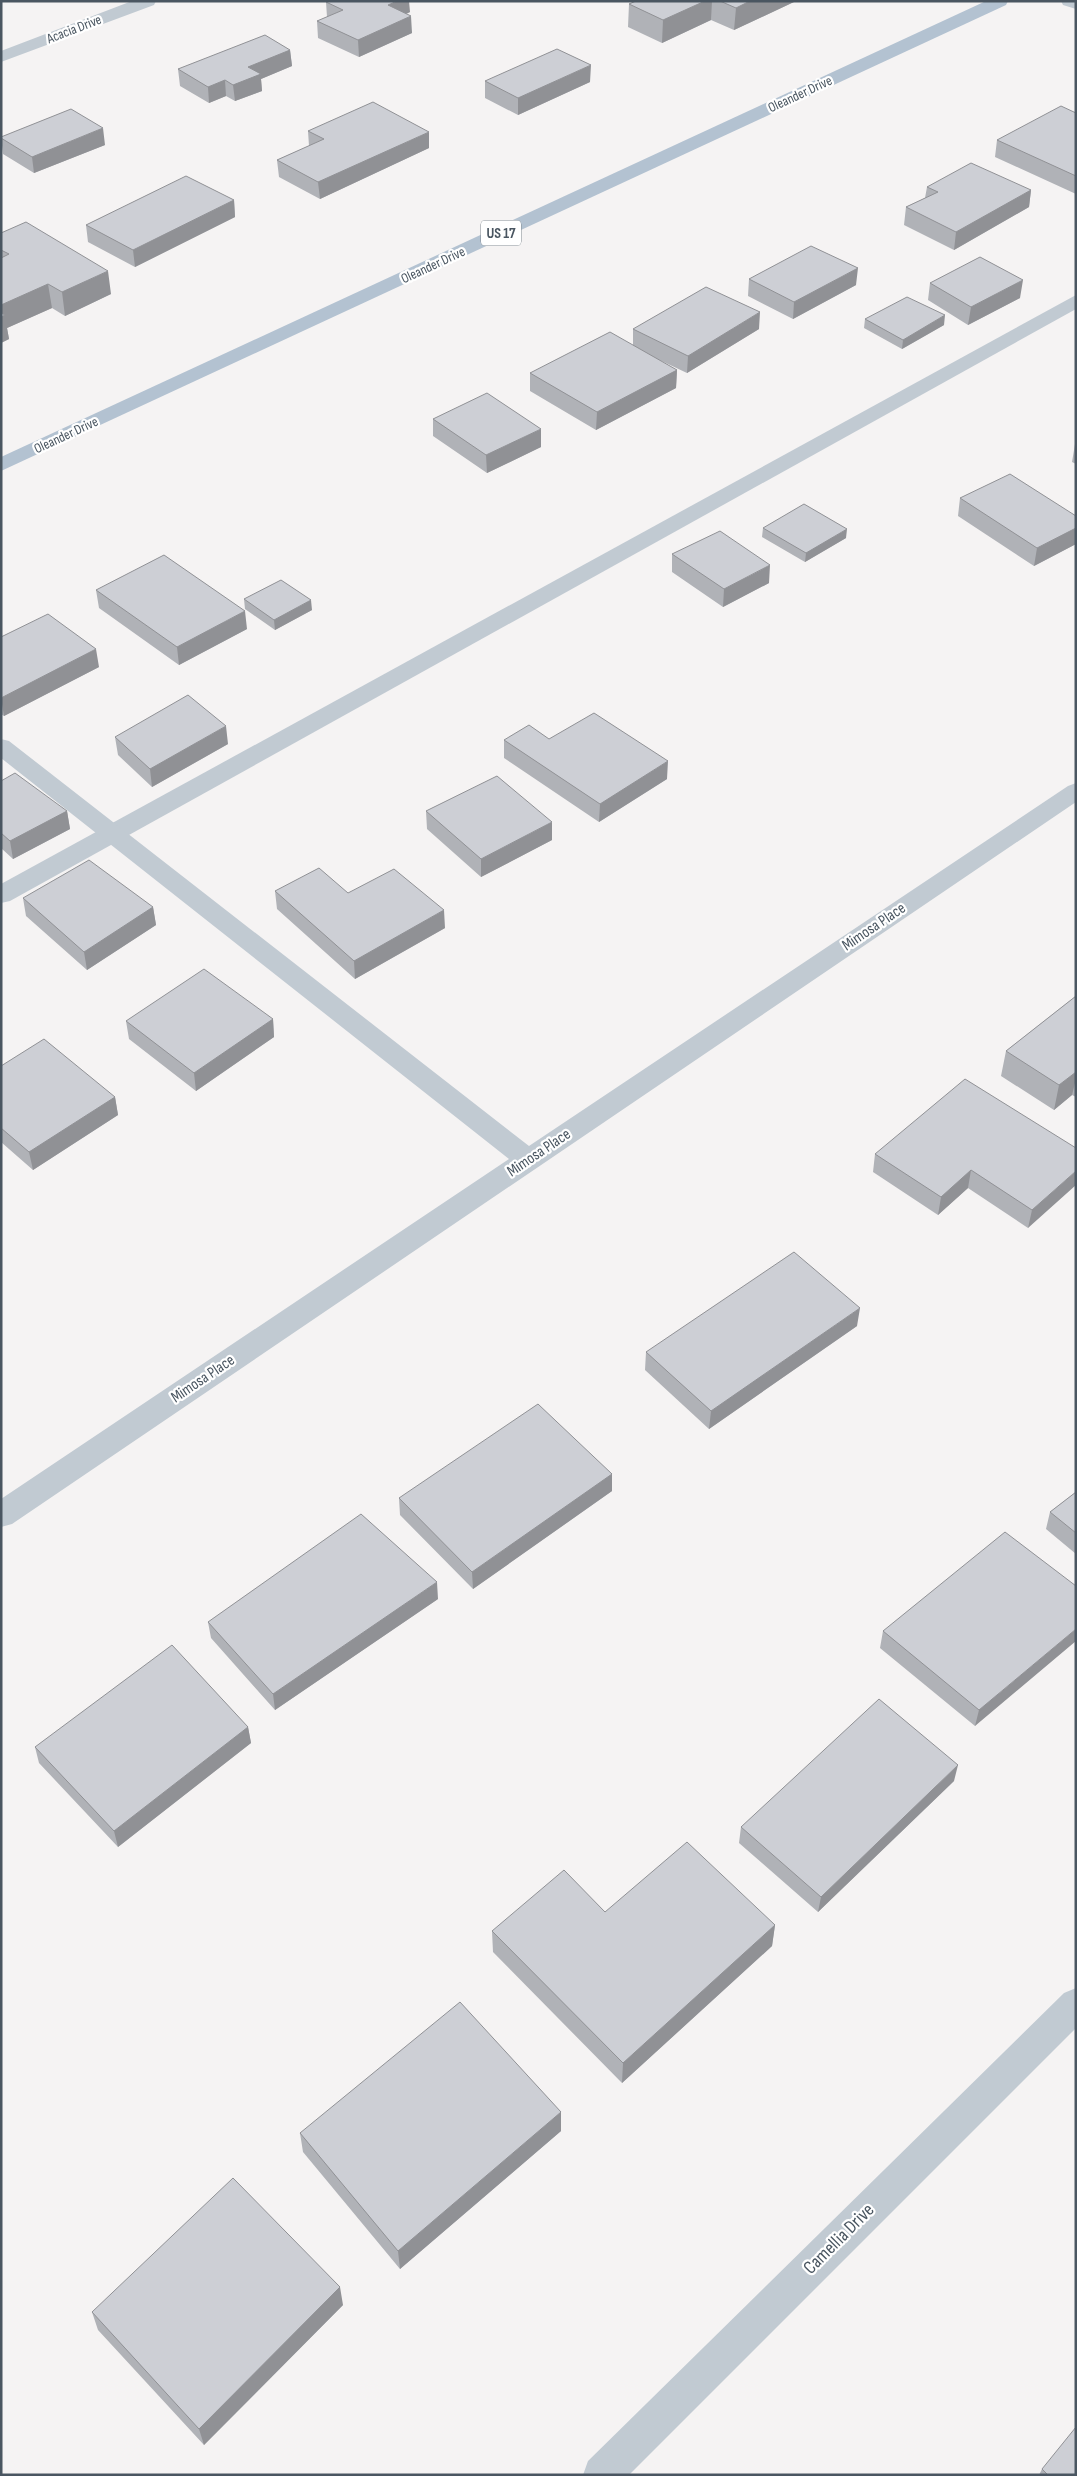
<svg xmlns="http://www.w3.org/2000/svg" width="1077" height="2476" viewBox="0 0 1077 2476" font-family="'Sofia Sans Condensed',sans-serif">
<rect width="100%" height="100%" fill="#f5f3f3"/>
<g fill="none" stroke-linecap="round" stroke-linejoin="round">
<!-- service -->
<path fill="#c1cad2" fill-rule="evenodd" d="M 1076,295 L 1076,309 L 10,901 L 1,903 L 1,884 Z"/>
<!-- minor -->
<path fill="#c1cad2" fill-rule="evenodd" d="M 132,1 L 156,1 L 154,5 L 1,62 L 1,51 Z
M 1061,1 L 1076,1 L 1076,9 L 1063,5 Z
M 1,739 L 9,741 L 529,1146 L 1068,786 L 1076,783 L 1076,802 L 12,1524 L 1,1527 L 1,1499 L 509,1159 L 1,758 Z
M 1076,1988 L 1076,2028 L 629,2475 L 583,2475 L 588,2461 L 1064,1993 Z"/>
<!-- primary -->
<path fill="#b3c2d1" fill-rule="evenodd" d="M 986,1 L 1008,1 L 1006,5 L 1,471 L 1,457 Z"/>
</g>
<!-- wall -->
<path fill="#b0b2b7" d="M 636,1 L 796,1 L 734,30 L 711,20 L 662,43 L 628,27 L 629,4 Z
M 326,2 L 410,12 L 406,14 L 412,33 L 359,57 L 318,38 L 317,21 L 327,17 Z
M 290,50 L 292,66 L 261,79 L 262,91 L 235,101 L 226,96 L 209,103 L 180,86 L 178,69 Z
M 485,81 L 590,82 L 518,115 L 485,98 Z
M 1076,113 L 1076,194 L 995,157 L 997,140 Z
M 308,131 L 429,148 L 320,199 L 279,177 L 277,160 L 309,146 Z
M 1,137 L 105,145 L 34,173 L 3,154 Z
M 927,187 L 1031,190 L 1029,207 L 954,250 L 904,225 L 906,207 L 925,198 Z
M 234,200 L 235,217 L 135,267 L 88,242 L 86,225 Z
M 1,233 L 111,294 L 65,316 L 52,308 L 7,328 L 9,339 L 1,343 Z
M 749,279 L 856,285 L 793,319 L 748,296 Z
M 930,283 L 1020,298 L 968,325 L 928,300 Z
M 865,319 L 944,325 L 902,349 L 864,328 Z
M 633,329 L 759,329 L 687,373 L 653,357 L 677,370 L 676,388 L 596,430 L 530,391 L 530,373 L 633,345 Z
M 433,419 L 541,447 L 487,473 L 433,436 Z
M 1076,443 L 1076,464 L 1072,462 L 1075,444 Z
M 960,498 L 1076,516 L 1076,544 L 1034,566 L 958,516 Z
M 763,528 L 846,538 L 805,562 L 762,537 Z
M 672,554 L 769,583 L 723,607 L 672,572 Z
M 96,590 L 247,629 L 179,665 L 99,608 Z
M 244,599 L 312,610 L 275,630 L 245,609 Z
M 1,637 L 99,667 L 4,716 L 1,714 Z
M 115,737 L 228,744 L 152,787 L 118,755 Z
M 549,739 L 667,779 L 599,822 L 504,758 L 504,740 Z
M 1,781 L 67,811 L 70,829 L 13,859 L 1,848 Z
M 426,811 L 552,840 L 481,877 L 427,829 Z
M 275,891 L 348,893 L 445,928 L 355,979 L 277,909 Z
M 23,898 L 153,907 L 156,925 L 87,970 L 26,916 Z
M 1076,996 L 1076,1097 L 1072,1095 L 1054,1110 L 1001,1076 L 1006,1051 Z
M 273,1019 L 274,1037 L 196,1091 L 129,1039 L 126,1021 Z
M 1,1066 L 115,1097 L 118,1115 L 33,1170 L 1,1142 Z
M 1076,1148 L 1028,1228 L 968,1188 L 938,1215 L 873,1172 L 875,1154 Z
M 857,1326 L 709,1429 L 645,1370 L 646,1352 Z
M 612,1474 L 612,1491 L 473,1589 L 400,1515 L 399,1498 Z
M 1076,1492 L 1076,1554 L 1046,1529 L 1050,1512 Z
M 1076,1586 L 975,1726 L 880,1648 L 883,1631 Z
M 438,1599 L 275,1710 L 211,1638 L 208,1622 Z
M 248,1727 L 251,1743 L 118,1847 L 39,1763 L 35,1747 Z
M 954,1781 L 818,1912 L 739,1843 L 741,1827 Z
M 605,1912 L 775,1925 L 772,1946 L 622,2083 L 493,1952 L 492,1931 Z
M 561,2112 L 561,2131 L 400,2269 L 303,2152 L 300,2133 Z
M 343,2305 L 204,2445 L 98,2330 L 92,2312 Z
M 1042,2469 L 1076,2475 L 1039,2475 Z"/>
<!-- shaded-wall -->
<path fill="#909195" d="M 397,1 L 409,1 L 410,12 L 388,22 L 388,5 Z
M 705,1 L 712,1 L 711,20 L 662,43 L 663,20 Z
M 750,1 L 796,1 L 734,30 L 736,8 Z
M 411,16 L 412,33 L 359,57 L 358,40 Z
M 290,50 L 292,66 L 261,79 L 262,91 L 235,101 L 233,85 L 248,67 Z
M 591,65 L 590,82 L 518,115 L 518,98 Z
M 225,80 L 226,96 L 209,103 L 208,87 Z
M 103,128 L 105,145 L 34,173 L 32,157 Z
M 429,132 L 429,148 L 320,199 L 318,182 Z
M 1031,190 L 1029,207 L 954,250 L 956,232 Z
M 234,200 L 235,217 L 135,267 L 133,250 Z
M 858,268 L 856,285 L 793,319 L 794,302 Z
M 108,271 L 111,294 L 65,316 L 62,292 Z
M 1023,280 L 1020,298 L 968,325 L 971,307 Z
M 48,284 L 52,308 L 7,328 L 9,339 L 1,343 L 1,305 Z
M 760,312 L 759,329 L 687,373 L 688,356 Z
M 945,315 L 944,325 L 902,349 L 903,340 Z
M 677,370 L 676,388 L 596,430 L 597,412 Z
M 541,429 L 541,447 L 487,473 L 486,455 Z
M 1076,528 L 1076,544 L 1034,566 L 1037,548 Z
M 847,529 L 846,538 L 805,562 L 806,553 Z
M 770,565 L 769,583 L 723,607 L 724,589 Z
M 311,600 L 312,610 L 275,630 L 274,620 Z
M 245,611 L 247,629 L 179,665 L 177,647 Z
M 96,649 L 99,667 L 4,716 L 1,698 Z
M 226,726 L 228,744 L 152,787 L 150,769 Z
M 668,761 L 667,779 L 599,822 L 600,804 Z
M 67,811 L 70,829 L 13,859 L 10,841 Z
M 552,822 L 552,840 L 481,877 L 481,859 Z
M 153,907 L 156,925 L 87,970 L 84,952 Z
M 444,910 L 445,928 L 355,979 L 354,961 Z
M 273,1019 L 274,1037 L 196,1091 L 194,1073 Z
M 1076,1072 L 1076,1079 L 1072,1095 L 1054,1110 L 1059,1085 Z
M 115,1097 L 118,1115 L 33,1170 L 29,1152 Z
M 971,1170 L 968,1188 L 938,1215 L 941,1197 Z
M 1076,1171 L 1076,1185 L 1028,1228 L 1032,1210 Z
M 860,1308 L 857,1326 L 709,1429 L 711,1411 Z
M 612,1474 L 612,1491 L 473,1589 L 472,1572 Z
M 437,1582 L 438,1599 L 275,1710 L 273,1694 Z
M 1076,1629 L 1076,1641 L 975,1726 L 979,1710 Z
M 248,1727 L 251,1743 L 118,1847 L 114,1831 Z
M 958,1765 L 954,1781 L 818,1912 L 821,1897 Z
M 775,1925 L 772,1946 L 622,2083 L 623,2063 Z
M 561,2112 L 561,2131 L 400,2269 L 398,2251 Z
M 340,2287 L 343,2305 L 204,2445 L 199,2429 Z"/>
<!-- building -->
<path fill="#cdcfd5" stroke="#909195" d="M 327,1 L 397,1 L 388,5 L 411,16 L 358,40 L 317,21 L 343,10 L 326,2 Z
M 636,1 L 705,1 L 663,20 L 629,4 Z
M 720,1 L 750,1 L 736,8 Z
M 265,35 L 290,50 L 248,67 L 261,74 L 233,85 L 225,80 L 208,87 L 178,69 Z
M 557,49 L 591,65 L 518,98 L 485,81 Z
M 373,102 L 429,132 L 318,182 L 277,160 L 324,139 L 308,131 Z
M 1061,106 L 1076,113 L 1076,176 L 997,140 Z
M 71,109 L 103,128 L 32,157 L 1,138 L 1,137 Z
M 971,163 L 1031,190 L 956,232 L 906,207 L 938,192 L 927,187 Z
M 186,176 L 234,200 L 133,250 L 86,225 Z
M 26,222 L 108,271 L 62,292 L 48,284 L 1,305 L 1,258 L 9,254 L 1,250 L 1,233 Z
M 811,246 L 858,268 L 794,302 L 749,279 Z
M 980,257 L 1023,280 L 971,307 L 930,283 Z
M 706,287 L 760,312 L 688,356 L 633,329 Z
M 907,297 L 945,315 L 903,340 L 865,319 Z
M 1,313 L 5,315 L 1,317 Z
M 610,332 L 677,370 L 597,412 L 530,373 Z
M 487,393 L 541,429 L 486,455 L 433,419 Z
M 1010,474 L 1076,516 L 1076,528 L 1037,548 L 960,498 Z
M 804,504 L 847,529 L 806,553 L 763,528 Z
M 720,531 L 770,565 L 724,589 L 672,554 Z
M 164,555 L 245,611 L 177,647 L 96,590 Z
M 281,580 L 311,600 L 274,620 L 244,599 Z
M 48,614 L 96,649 L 1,698 L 1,637 Z
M 188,695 L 226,726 L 150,769 L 115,737 Z
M 594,713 L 668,761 L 600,804 L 504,740 L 529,725 L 549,739 Z
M 15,773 L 67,811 L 10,841 L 1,833 L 1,781 Z
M 497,776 L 552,822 L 481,859 L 426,811 Z
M 89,860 L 153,907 L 84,952 L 23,898 Z
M 319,868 L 348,893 L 394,869 L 444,910 L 354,961 L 275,891 Z
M 204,969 L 273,1019 L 194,1073 L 126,1021 Z
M 1076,996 L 1076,1072 L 1059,1085 L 1006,1051 Z
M 44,1039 L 115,1097 L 29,1152 L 1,1128 L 1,1066 Z
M 965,1079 L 1076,1148 L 1076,1171 L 1032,1210 L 971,1170 L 941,1197 L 875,1154 Z
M 794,1252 L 860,1308 L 711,1411 L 646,1352 Z
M 538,1404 L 612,1474 L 472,1572 L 399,1498 Z
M 1076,1492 L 1076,1533 L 1050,1512 Z
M 361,1514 L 437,1582 L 273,1694 L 208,1622 Z
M 1005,1532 L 1076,1586 L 1076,1629 L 979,1710 L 883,1631 Z
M 172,1645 L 248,1727 L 114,1831 L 35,1747 Z
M 879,1699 L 958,1765 L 821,1897 L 741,1827 Z
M 687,1842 L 775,1925 L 623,2063 L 492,1931 L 564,1870 L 605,1912 Z
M 460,2002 L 561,2112 L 398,2251 L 300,2133 Z
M 233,2178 L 340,2287 L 199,2429 L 92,2312 Z
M 1076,2427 L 1076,2475 L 1048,2475 L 1042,2469 Z"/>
<g text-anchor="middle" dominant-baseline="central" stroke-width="4.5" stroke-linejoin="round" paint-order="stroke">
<!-- far-street labels -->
<g font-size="14" fill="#4a5661" stroke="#fff">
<text transform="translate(74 29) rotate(-21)">Acacia Drive</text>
<text transform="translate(800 94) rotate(-25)">Oleander Drive</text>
<text transform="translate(433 265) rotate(-25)">Oleander Drive</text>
<text transform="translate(66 435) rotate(-25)">Oleander Drive</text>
</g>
<!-- shield labels -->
<rect fill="#fff" stroke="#808990" stroke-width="1" x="481" y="220.5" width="40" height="25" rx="4"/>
<g font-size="15" font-weight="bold" fill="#4a5661">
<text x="501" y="233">US 17</text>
</g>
<!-- street labels -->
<g font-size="16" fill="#4a5661" stroke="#fff">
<text transform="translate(874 927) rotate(-34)">Mimosa Place</text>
<text transform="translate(539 1153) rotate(-34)">Mimosa Place</text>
<text transform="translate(203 1379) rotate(-34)">Mimosa Place</text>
</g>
<!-- near-street labels -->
<g font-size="19" fill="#4a5661" stroke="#fff">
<text transform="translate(839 2239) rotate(-45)">Camellia Drive</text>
</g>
</g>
<!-- border -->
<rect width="1077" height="2476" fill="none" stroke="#4a5661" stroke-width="5"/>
</svg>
